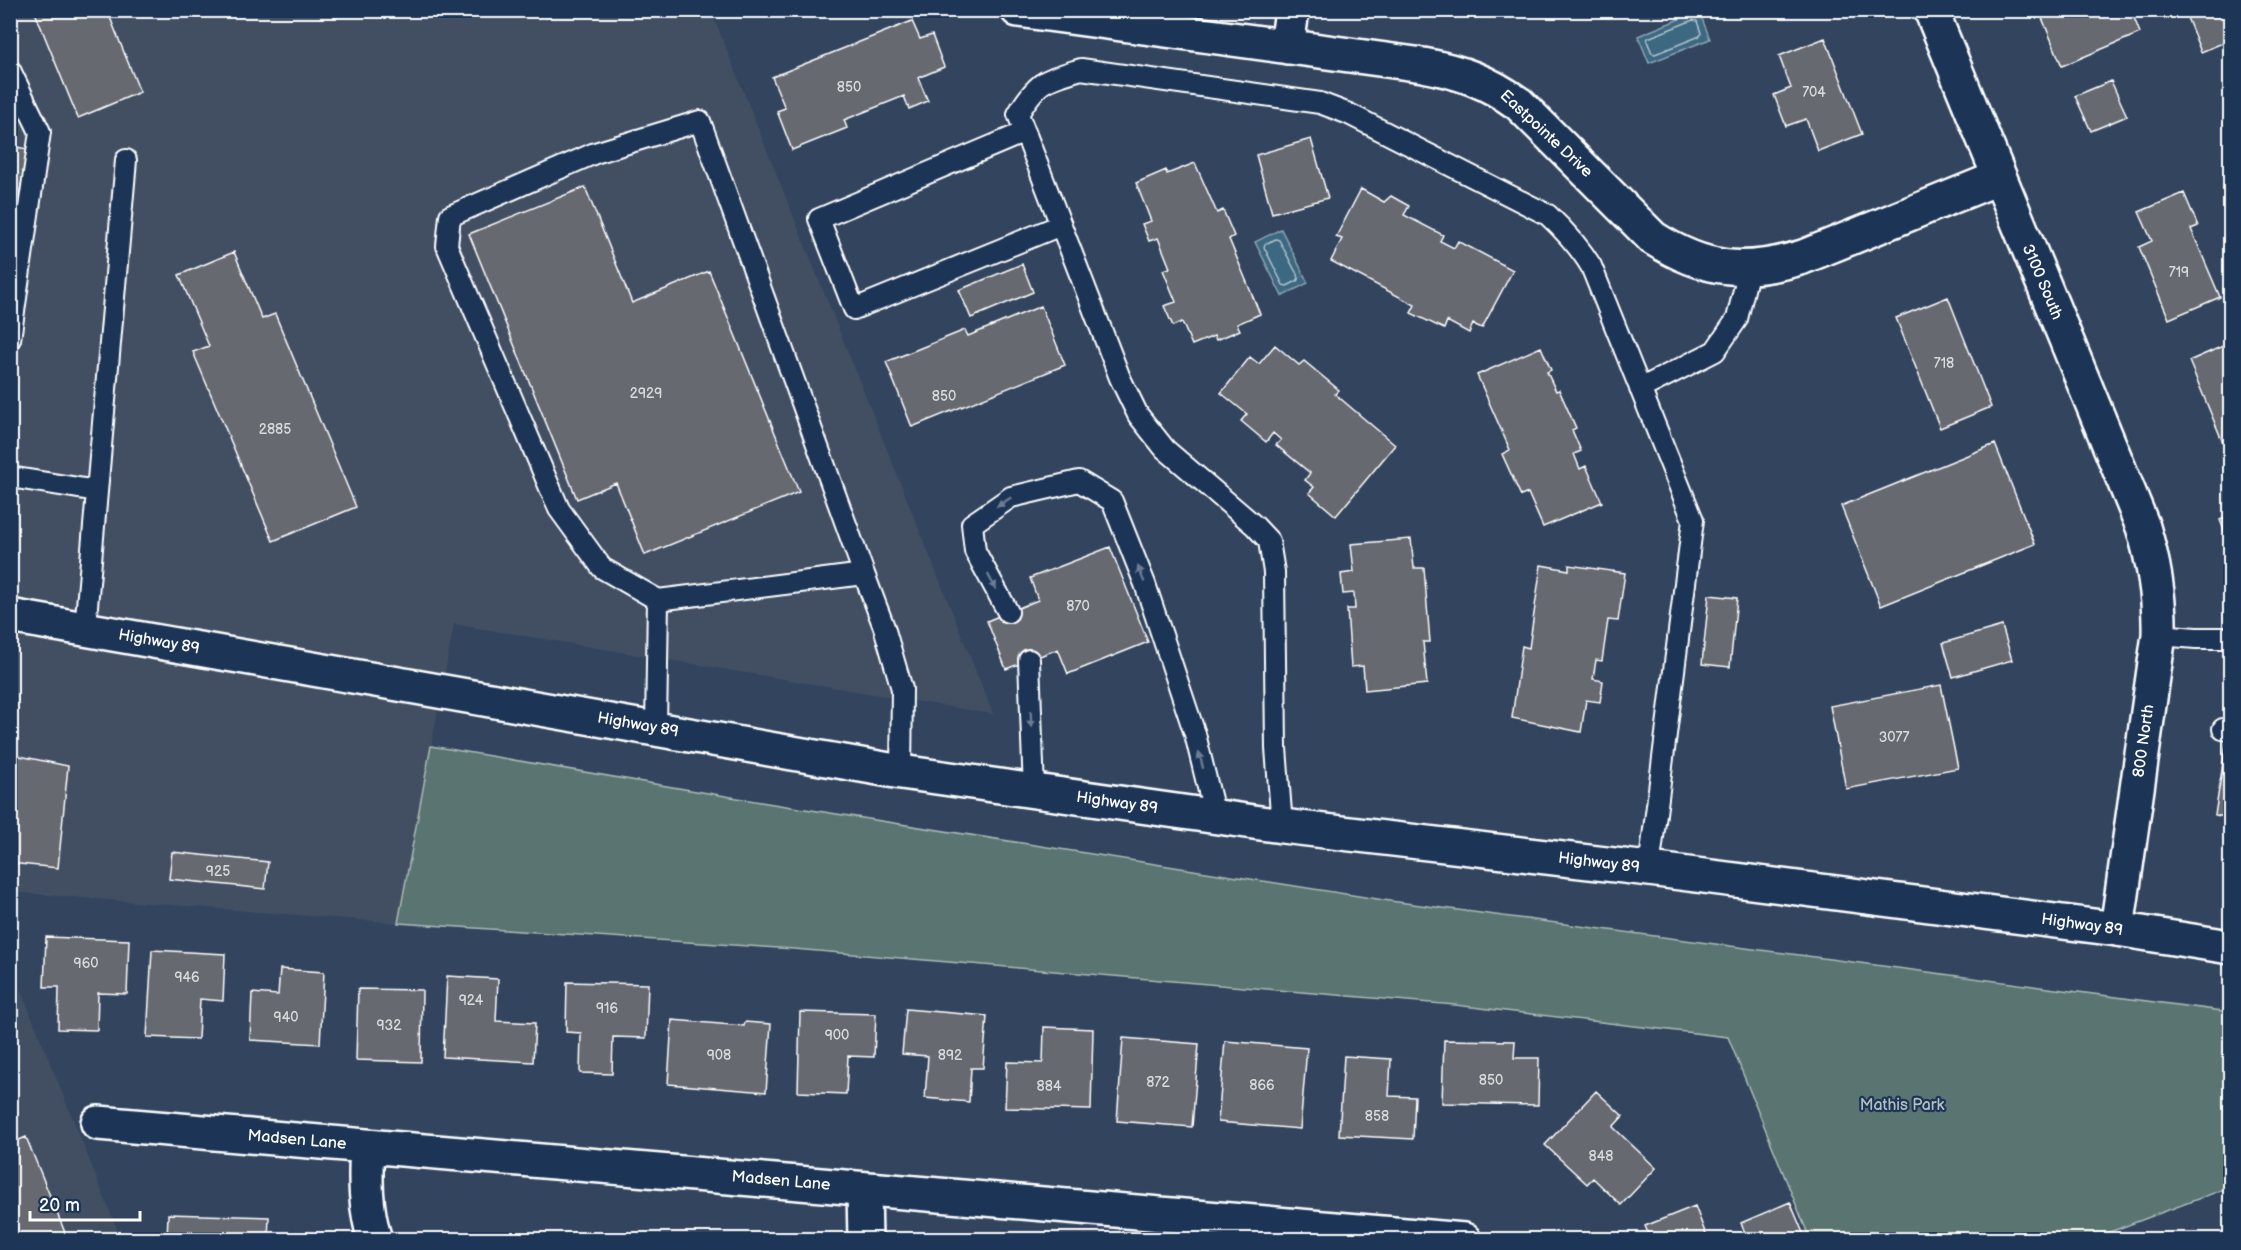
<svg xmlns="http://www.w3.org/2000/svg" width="2241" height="1250" viewBox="0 0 2241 1250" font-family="'Balsamiq Sans',sans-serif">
<rect width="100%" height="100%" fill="#33455e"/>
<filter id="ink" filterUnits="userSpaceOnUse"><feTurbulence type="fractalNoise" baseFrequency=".0167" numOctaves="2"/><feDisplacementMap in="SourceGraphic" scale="12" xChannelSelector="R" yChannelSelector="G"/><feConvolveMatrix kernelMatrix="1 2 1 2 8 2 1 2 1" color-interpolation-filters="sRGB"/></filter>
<g filter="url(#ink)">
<!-- built -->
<path fill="#425063" d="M 10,11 L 711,11 L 993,714 L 454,624 L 398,923 L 11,892 Z
M 11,966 L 121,1239 L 11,1239 Z"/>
<!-- green -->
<path fill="#5a7471" stroke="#acbab8" stroke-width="1.5" d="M 431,746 L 773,804 L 1390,901 L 2230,1012 L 2230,1187 L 2091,1239 L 1810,1239 L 1728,1037 L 1455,1005 L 794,949 L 398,923 Z"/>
<!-- water -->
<path fill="#3c6881" stroke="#8aa4b3" stroke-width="1.5" d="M 1699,11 L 1710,39 L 1649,63 L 1638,36 Z
M 1281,229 L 1308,283 L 1282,296 L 1255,242 Z"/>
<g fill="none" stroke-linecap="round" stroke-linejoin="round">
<!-- shore -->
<path stroke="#b1c3cd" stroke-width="1.5" d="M 1693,20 L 1697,21 L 1701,33 L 1700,36 L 1655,54 L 1652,53 L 1647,41 L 1648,38 Z
M 1276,239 L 1279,240 L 1299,278 L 1297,281 L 1287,286 L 1283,285 L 1264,247 L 1265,244 Z"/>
</g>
<!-- building -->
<path fill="#666a70" stroke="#fff" stroke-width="1.5" d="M 34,10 L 107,10 L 140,92 L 78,118 Z
M 2045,10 L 2131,10 L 2140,33 L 2062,66 L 2040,13 Z
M 2184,10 L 2230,10 L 2230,40 L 2201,52 Z
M 912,21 L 920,39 L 932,35 L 944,67 L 918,78 L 928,101 L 909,109 L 904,96 L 844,120 L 847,128 L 792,150 L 777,111 L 785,108 L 772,77 Z
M 1825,38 L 1862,134 L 1818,151 L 1806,119 L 1786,126 L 1774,95 L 1791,88 L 1779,56 Z
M 2111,81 L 2127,116 L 2091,131 L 2075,96 Z
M 1311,139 L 1328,198 L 1272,213 L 1256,155 Z
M 10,146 L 28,149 L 10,242 Z
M 1195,163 L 1217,213 L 1223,210 L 1234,236 L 1229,239 L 1260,314 L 1237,324 L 1240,330 L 1216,340 L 1214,336 L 1192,345 L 1182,322 L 1173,326 L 1164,306 L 1176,302 L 1163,270 L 1170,268 L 1158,238 L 1149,241 L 1142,224 L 1151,221 L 1136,183 L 1166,170 L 1167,174 Z
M 585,187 L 632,303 L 709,271 L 799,492 L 645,555 L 616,483 L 577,499 L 469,234 Z
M 1361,189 L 1384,202 L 1391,196 L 1409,206 L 1404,215 L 1443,235 L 1440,241 L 1454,248 L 1458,241 L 1513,270 L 1482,328 L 1473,324 L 1469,333 L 1447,321 L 1444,329 L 1411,313 L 1415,305 L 1331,261 L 1342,239 L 1336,237 Z
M 2184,193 L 2198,226 L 2191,229 L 2220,297 L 2169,319 L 2139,247 L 2152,241 L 2139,212 Z
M 234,252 L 262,319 L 275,314 L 356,507 L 273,541 L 193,352 L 209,346 L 179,275 Z
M 1022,264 L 1033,292 L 971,318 L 959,290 Z
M 1948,297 L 1991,407 L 1940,428 L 1896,318 Z
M 1041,306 L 1065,365 L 912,427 L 886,362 L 965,330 L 968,336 Z
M 2230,343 L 2230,442 L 2224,445 L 2189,361 Z
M 1275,345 L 1299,365 L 1304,361 L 1339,390 L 1335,394 L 1395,445 L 1336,516 L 1309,493 L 1314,487 L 1305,480 L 1310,473 L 1276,445 L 1281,440 L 1273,433 L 1266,442 L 1241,421 L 1247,414 L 1221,393 L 1250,357 L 1259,364 Z
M 1541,347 L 1551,370 L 1547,372 L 1556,391 L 1559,390 L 1576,428 L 1572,430 L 1581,451 L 1574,454 L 1580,469 L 1586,466 L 1602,502 L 1543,527 L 1528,493 L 1521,496 L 1502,454 L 1510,450 L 1477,375 Z
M 1995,444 L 2035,544 L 1881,606 L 1841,506 Z
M 2230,516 L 2230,545 L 2220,520 Z
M 1411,539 L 1414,568 L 1424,568 L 1430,642 L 1423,642 L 1427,684 L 1365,690 L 1363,666 L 1351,667 L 1347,609 L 1355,609 L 1354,593 L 1343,594 L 1341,574 L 1354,572 L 1351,544 Z
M 1110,547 L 1148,642 L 1068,674 L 1058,649 L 1006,669 L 987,621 L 1038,600 L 1030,578 Z
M 1541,565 L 1569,570 L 1569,565 L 1625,573 L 1618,621 L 1608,620 L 1602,661 L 1596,660 L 1593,679 L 1603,681 L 1600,702 L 1586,700 L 1581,732 L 1512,718 L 1522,646 L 1529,648 Z
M 1709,595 L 1737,598 L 1730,667 L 1702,664 Z
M 2002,626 L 2012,660 L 1953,677 L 1943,643 Z
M 1941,685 L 1958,768 L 1846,789 L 1830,706 Z
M 2226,744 L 2230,745 L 2230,818 L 2215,815 Z
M 10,754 L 68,766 L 58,868 L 10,863 Z
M 172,852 L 268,862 L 265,889 L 169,879 Z
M 46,937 L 129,940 L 127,994 L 98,993 L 97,1030 L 58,1029 L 59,987 L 44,987 Z
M 152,950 L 225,954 L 223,1001 L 200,999 L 198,1039 L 147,1037 Z
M 280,969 L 324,972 L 320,1044 L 250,1040 L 252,993 L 278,995 Z
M 447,976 L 498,979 L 496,1021 L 535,1023 L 533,1062 L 443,1057 Z
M 567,982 L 648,984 L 646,1038 L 613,1037 L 612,1074 L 580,1073 L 581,1033 L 566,1032 Z
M 358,989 L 422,990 L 421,1062 L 356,1060 Z
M 906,1009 L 987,1016 L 983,1068 L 971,1068 L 969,1102 L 925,1098 L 928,1056 L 902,1054 Z
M 800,1012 L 876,1014 L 874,1057 L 848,1056 L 846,1094 L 798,1092 Z
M 672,1020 L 744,1026 L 745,1022 L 771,1024 L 766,1092 L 668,1084 Z
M 1044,1027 L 1093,1029 L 1091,1110 L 1005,1108 L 1007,1062 L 1043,1063 Z
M 1123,1038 L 1199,1044 L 1192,1127 L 1117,1121 Z
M 1444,1040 L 1515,1041 L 1514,1058 L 1539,1058 L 1538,1105 L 1442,1103 Z
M 1225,1041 L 1307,1048 L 1300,1129 L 1218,1122 Z
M 1344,1056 L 1391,1059 L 1389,1096 L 1415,1097 L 1413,1139 L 1339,1135 Z
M 1596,1091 L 1623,1116 L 1613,1127 L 1656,1168 L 1621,1205 L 1593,1178 L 1587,1184 L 1545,1145 Z
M 26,1137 L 68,1240 L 10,1240 L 10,1144 Z
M 1790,1202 L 1806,1240 L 1748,1240 L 1741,1223 Z
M 1695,1206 L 1708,1240 L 1651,1240 L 1645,1226 Z
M 168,1214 L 269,1217 L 268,1240 L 167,1240 Z"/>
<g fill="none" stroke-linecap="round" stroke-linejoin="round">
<defs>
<path id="service" d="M 10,70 L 40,132 L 10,339
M 1025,132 L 819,219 L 854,309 L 1061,225
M 1640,389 L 1715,351 L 1737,319 L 1749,269
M 10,477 L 97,491
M 864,574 L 700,121 L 595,153 L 450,216 L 447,246 L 559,509 L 602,568 L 658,600 L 864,574 L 884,627 L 902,689 L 901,772
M 1008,612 L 975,551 L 972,524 L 1011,497 L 1079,481 L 1112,501 L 1145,584 L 1195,734 L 1215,816
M 85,629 L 126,160
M 2159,635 L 2196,638 L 2230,638
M 1029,660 L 1034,791
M 656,728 L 658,600
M 2223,729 L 2230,730
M 1282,826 L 1276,748 L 1274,572 L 1269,541 L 1255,526 L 1165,449 L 1138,415 L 1120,378 L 1018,114 C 1038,80 1045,80 1081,69 L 1320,103 L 1349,114 L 1548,215 C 1565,231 1579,246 1591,266 L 1693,520 L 1649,869"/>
<path id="minor" d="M 1018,10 L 1423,65 C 1461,72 1487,81 1519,104 L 1653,238 C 1705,271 1744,275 1803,257 L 1998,178
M 1931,10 L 2143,527 C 2154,563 2160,597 2159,635 L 2117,929
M 1287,47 L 1292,10
M 98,1123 L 1464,1240
M 367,1146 C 365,1179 365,1208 375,1240
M 864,1189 L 865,1240"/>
<path id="primary" d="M 10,616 L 901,772 L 1282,826 L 1649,869 L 2117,929 L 2230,947"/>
</defs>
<!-- service casing -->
<use href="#service" stroke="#fff" stroke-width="24"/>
<!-- minor casing -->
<use href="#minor" stroke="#fff" stroke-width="38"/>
<!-- primary casing -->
<use href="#primary" stroke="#fff" stroke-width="38"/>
<!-- service -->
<use href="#service" stroke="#1d3557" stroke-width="20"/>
<!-- minor -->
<use href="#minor" stroke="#1d3557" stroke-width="33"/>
<!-- primary -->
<use href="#primary" stroke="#1d3557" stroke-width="33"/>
</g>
<!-- one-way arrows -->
<defs><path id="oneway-solid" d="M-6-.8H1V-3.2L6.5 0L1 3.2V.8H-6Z" transform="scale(1.5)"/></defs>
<g fill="#6c7c92">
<use href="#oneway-solid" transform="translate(1004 502) rotate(148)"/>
<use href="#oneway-solid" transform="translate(1141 574) rotate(-112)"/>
<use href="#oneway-solid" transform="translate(992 582) rotate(62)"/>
<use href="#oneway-solid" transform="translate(1031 719) rotate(88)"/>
<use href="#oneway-solid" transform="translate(1201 760) rotate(-104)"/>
</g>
</g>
<g text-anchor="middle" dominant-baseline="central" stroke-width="4.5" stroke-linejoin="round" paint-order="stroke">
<!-- number labels -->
<g font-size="14" fill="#d9dadb">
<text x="849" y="87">850</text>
<text x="1814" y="92">704</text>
<text x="2179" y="272">719</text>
<text x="1944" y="363">718</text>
<text x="646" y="393">2929</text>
<text x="944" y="396">850</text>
<text x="275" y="429">2885</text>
<text x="1078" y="606">870</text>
<text x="1894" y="737">3077</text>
<text x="218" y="871">925</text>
<text x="86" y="963">960</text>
<text x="187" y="977">946</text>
<text x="471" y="1000">924</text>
<text x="607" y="1008">916</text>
<text x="286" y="1017">940</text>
<text x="389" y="1025">932</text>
<text x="837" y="1035">900</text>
<text x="719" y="1055">908</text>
<text x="950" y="1055">892</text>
<text x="1491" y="1080">850</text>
<text x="1158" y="1082">872</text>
<text x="1262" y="1085">866</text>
<text x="1049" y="1086">884</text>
<text x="1377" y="1116">858</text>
<text x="1601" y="1156">848</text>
</g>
<!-- street labels -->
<g font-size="16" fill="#fff" stroke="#1d3557">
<text transform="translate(1546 134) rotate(43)">Eastpointe Drive</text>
<text transform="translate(2042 282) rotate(67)">3100 South</text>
<text transform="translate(159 642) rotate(10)">Highway 89</text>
<text transform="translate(638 725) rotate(10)">Highway 89</text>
<text transform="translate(2144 741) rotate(-82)">800 North</text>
<text transform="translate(1117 803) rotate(8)">Highway 89</text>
<text transform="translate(1599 863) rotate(7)">Highway 89</text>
<text transform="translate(2082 925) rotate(8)">Highway 89</text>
<text transform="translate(297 1140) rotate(5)">Madsen Lane</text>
<text transform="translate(781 1181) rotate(5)">Madsen Lane</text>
</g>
<!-- park labels -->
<g font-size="16" fill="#b5c0bf" stroke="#1d3557">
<text x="1902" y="1105">Mathis Park</text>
</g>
</g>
<!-- margin -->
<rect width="2241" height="1250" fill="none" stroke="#1d3557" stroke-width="36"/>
<rect x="18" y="18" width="2205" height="1214" fill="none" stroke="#fff" stroke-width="2" filter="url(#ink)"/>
<!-- scale -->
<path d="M30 1211v9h110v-9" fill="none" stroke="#ffffff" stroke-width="3"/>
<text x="39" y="1211" font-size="18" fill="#ffffff" stroke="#1d3557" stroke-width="4.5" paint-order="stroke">20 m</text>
</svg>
